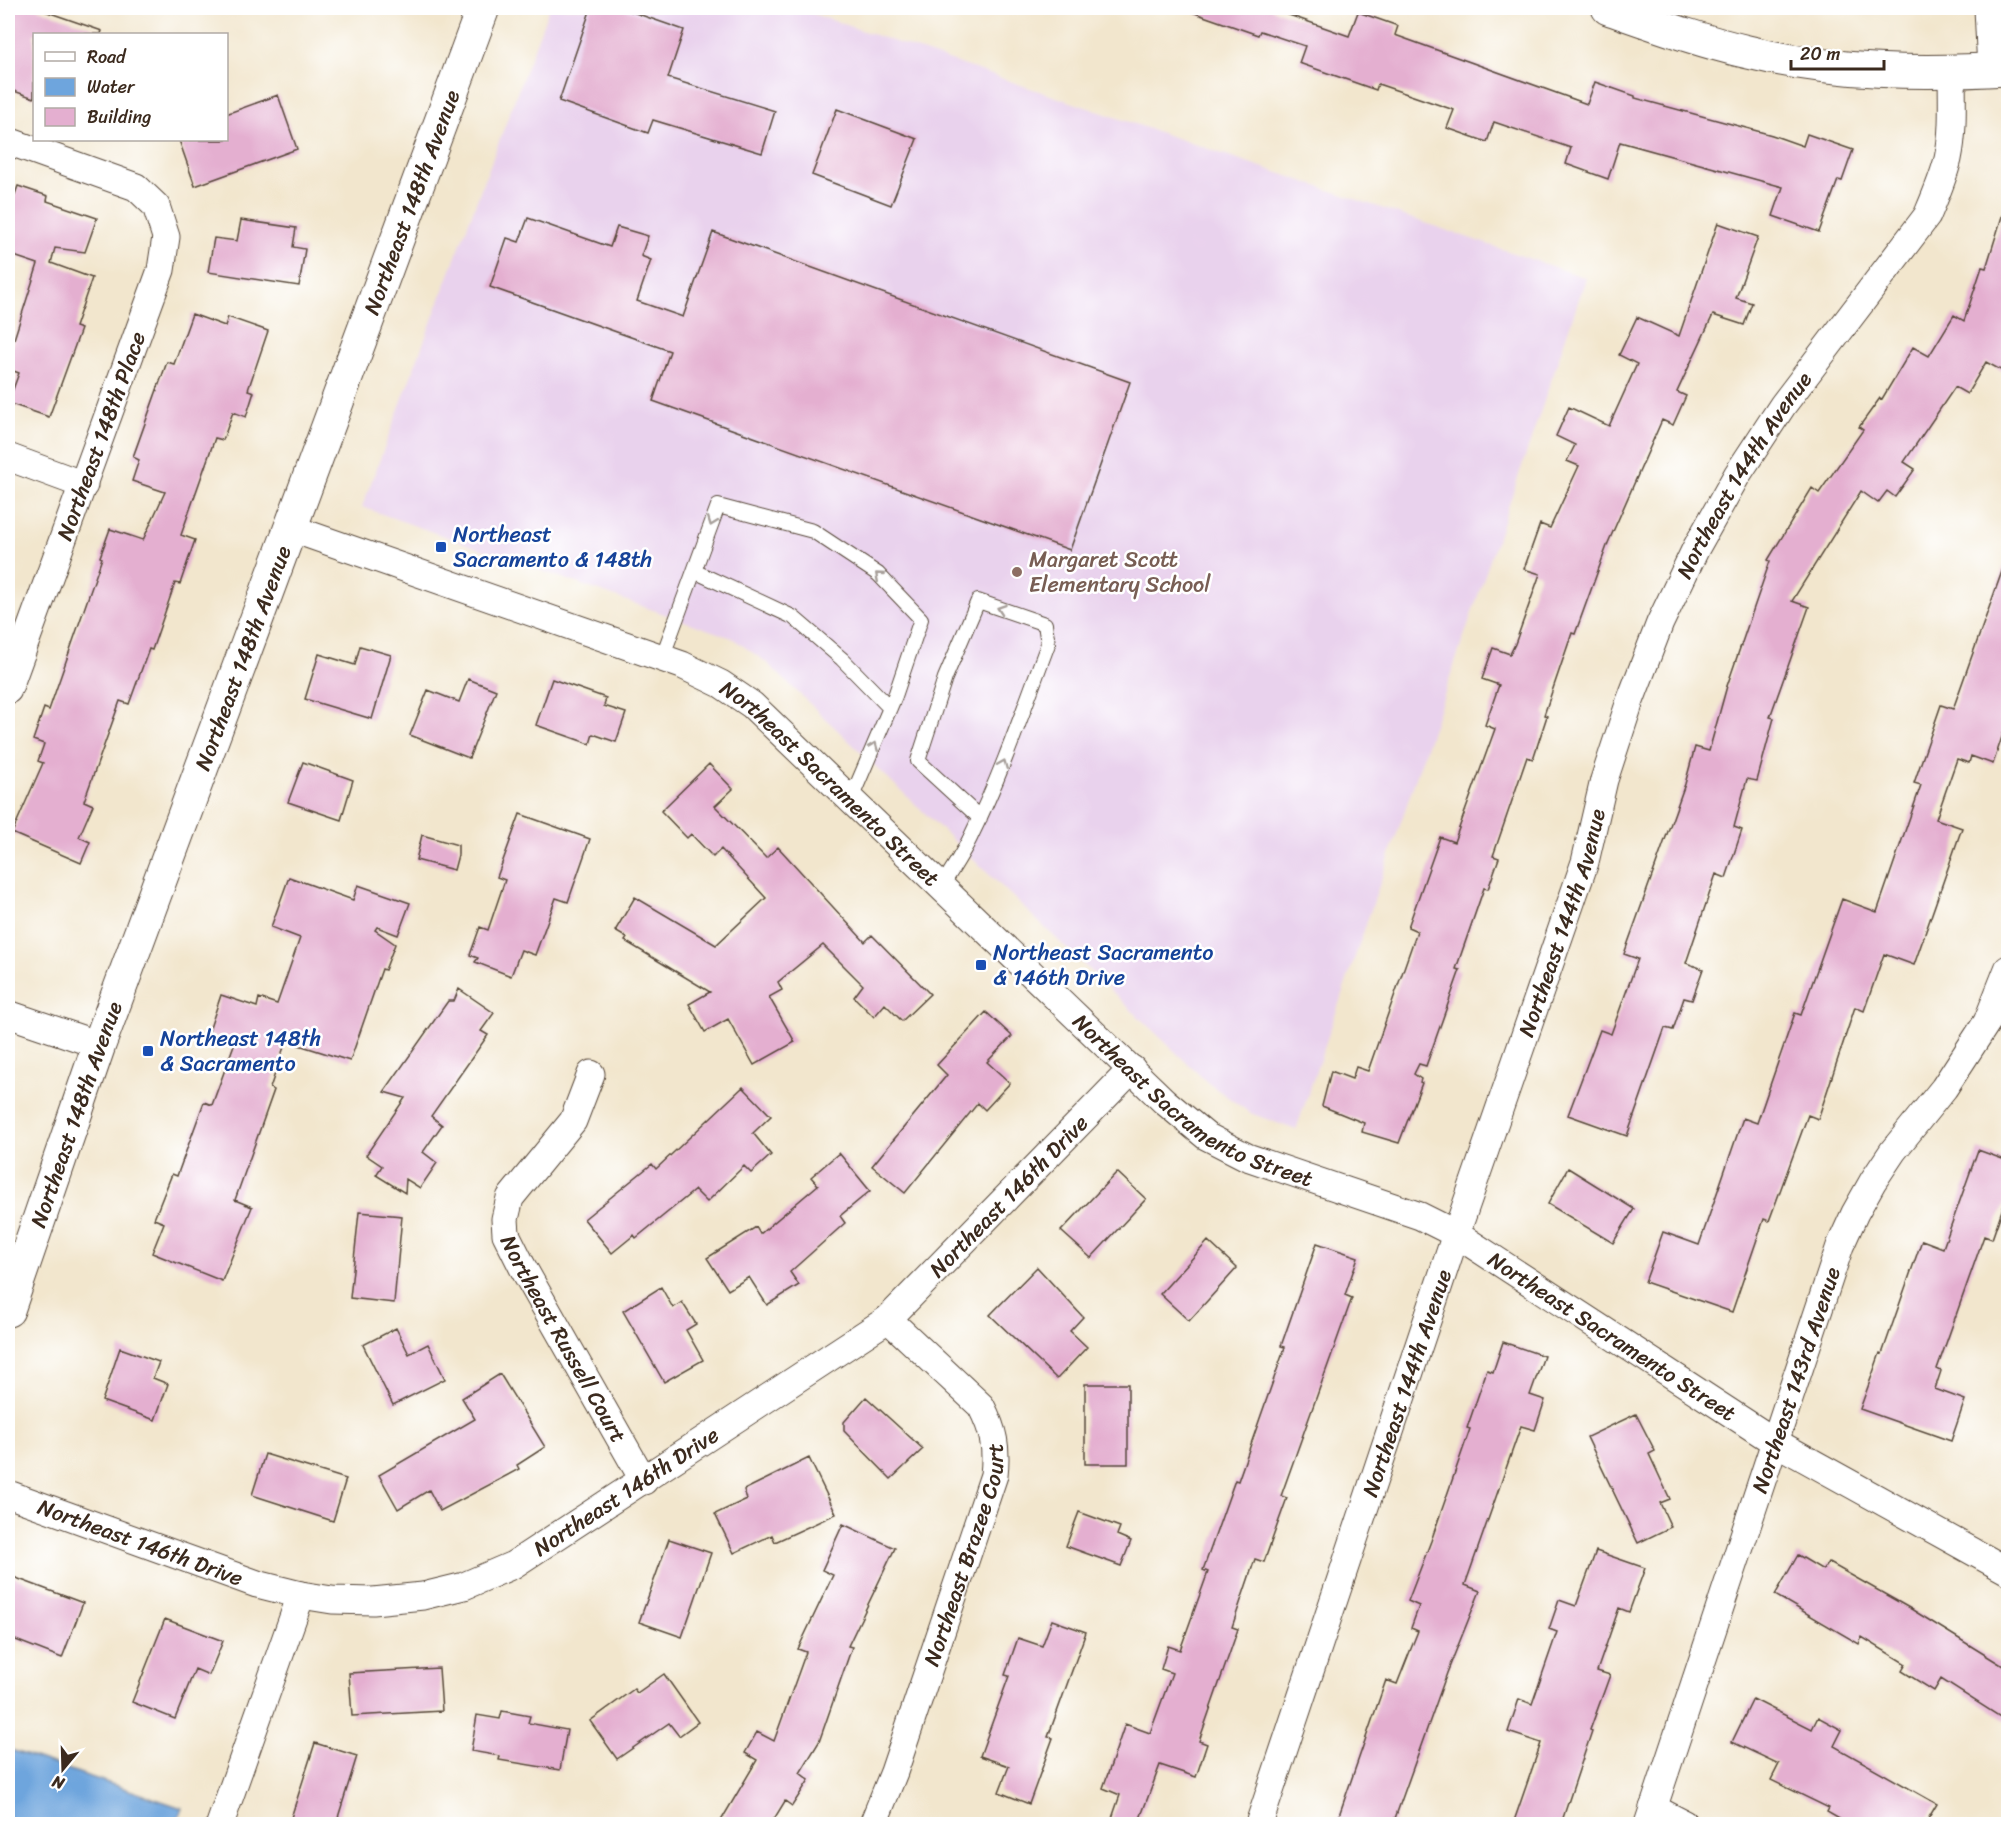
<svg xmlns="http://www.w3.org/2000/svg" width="2016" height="1832" viewBox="0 0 2016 1832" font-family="Sriracha,sans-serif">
<rect width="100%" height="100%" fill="#fff"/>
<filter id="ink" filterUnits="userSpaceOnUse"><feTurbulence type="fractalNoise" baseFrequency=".0167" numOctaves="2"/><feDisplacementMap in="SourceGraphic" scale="12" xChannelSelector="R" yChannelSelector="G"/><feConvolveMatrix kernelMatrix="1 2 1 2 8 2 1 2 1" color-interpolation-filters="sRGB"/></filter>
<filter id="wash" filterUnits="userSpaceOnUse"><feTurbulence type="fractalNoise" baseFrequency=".008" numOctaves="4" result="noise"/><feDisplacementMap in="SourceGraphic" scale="24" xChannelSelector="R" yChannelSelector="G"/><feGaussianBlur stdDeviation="1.35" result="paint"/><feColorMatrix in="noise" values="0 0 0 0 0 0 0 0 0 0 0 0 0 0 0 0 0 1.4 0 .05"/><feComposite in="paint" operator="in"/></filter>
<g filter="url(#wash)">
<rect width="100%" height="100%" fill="#f2e6cd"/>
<!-- built -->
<path fill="#e9d2ed" d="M 549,8 L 796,8 L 1586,278 L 1296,1130 L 1250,1113 L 1208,1083 L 766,662 L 732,638 L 362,507 Z"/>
<!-- water -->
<path fill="#6ea5dd" stroke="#54687e" stroke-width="1.5" d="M 8,1749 L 182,1808 L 176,1824 L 8,1824 Z"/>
<g id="blocks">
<!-- building -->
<path fill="#e4afd0" d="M 8,8 L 36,8 L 102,31 L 101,34 L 34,34 L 34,98 L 8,89 Z
M 591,8 L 621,8 L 684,30 L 668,78 L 775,111 L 762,153 L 653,120 L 648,133 L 559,101 Z
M 1190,8 L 1269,8 L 1349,36 L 1358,12 L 1398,26 L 1395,35 L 1587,104 L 1595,82 L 1635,96 L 1635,98 L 1772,135 L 1803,146 L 1807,134 L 1853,150 L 1842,181 L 1838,180 L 1819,232 L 1773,216 L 1783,187 L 1620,142 L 1608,179 L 1566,164 L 1571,148 L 1494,122 L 1487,142 L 1447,128 L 1454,110 L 1378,84 L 1376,90 L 1299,63 L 1305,46 L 1260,31 L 1258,35 L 1189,11 Z
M 278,95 L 297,149 L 195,186 L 179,140 L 226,140 L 226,114 Z
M 837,109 L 917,139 L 891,205 L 812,175 Z
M 18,186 L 48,196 L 47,201 L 97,218 L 85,252 L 55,248 L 51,263 L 92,278 L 75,327 L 81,329 L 49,417 L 8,403 L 19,373 L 8,369 L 8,358 L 38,264 L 8,254 L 8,195 L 14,197 Z
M 2003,213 L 2008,214 L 2008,374 L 1986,362 L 1967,394 L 1955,387 L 1904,462 L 1915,469 L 1895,497 L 1887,491 L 1878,503 L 1861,491 L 1792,601 L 1809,607 L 1770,717 L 1774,718 L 1757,781 L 1747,779 L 1734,827 L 1742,830 L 1726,878 L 1716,874 L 1686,963 L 1703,969 L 1692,1000 L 1684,998 L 1673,1030 L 1665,1028 L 1627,1136 L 1568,1115 L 1600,1030 L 1611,1034 L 1638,959 L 1624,954 L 1685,784 L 1695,747 L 1709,751 L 1727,686 L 1770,561 L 1768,560 L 1812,488 L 1819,493 L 1863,430 L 1859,427 L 1880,398 L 1882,399 L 1913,347 L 1929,356 L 1954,315 L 1964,321 L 1982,267 L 1986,268 Z
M 528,218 L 610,247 L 617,227 L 648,236 L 641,256 L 651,260 L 637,301 L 683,317 L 713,232 L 1130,382 L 1070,550 L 653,401 L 670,351 L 490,287 L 507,238 L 519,242 Z
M 241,220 L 296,228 L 293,247 L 305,249 L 299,286 L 208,272 L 214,238 L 237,241 Z
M 1718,223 L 1758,237 L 1736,298 L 1752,303 L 1744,325 L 1713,315 L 1677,392 L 1686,396 L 1673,425 L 1662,420 L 1608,543 L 1575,634 L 1572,633 L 1544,715 L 1547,716 L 1533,759 L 1527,757 L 1493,856 L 1499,858 L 1488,889 L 1484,888 L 1456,969 L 1460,970 L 1426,1066 L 1419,1064 L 1414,1074 L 1421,1079 L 1420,1082 L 1422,1083 L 1399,1143 L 1362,1132 L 1364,1123 L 1322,1106 L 1331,1071 L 1352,1079 L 1356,1067 L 1368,1071 L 1417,931 L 1408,927 L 1440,837 L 1454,842 L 1495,729 L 1485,725 L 1499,685 L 1482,679 L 1493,648 L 1510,654 L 1515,644 L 1540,574 L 1524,569 L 1540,524 L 1550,528 L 1579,466 L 1567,461 L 1575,445 L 1556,436 L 1569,407 L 1609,426 L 1637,364 L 1619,355 L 1637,317 L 1679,336 Z
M 192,314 L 225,326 L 228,317 L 268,331 L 248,390 L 254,392 L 246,417 L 233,412 L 223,440 L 215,438 L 181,535 L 195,540 L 180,584 L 175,583 L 152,650 L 149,649 L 129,704 L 120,701 L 84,801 L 93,805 L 79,837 L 90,842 L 81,863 L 12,833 L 43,763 L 38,761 L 44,744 L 33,740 L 44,708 L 49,710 L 102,558 L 100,557 L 110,529 L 143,540 L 165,492 L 132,481 L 139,460 L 133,457 L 167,362 L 174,364 Z
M 2005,563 L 2008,563 L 2008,719 L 1993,764 L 1971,756 L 1969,763 L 1957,759 L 1936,819 L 1962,828 L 1914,965 L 1884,954 L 1864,1011 L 1855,1007 L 1818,1119 L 1808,1115 L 1769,1221 L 1764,1219 L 1732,1312 L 1645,1282 L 1663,1232 L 1699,1245 L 1743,1118 L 1757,1123 L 1795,1013 L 1801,1015 L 1842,899 L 1877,912 L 1921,785 L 1914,783 L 1941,705 L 1953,709 Z
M 360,646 L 391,655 L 372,719 L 305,699 L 319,654 L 355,665 Z
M 468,679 L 496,690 L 469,758 L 410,735 L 428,690 L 459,702 Z
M 552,679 L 606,698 L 604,706 L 626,713 L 616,742 L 593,734 L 590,744 L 536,725 Z
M 303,762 L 353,780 L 341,820 L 288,802 Z
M 709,764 L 733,789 L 715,806 L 766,858 L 778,847 L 865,942 L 872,935 L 930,994 L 902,1021 L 885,1004 L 874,1017 L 854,997 L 863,985 L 823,945 L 778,982 L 782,990 L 769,997 L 795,1042 L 754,1065 L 728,1019 L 705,1032 L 689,1004 L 710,992 L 625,941 L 627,938 L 615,931 L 635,897 L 716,945 L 766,898 L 721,849 L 713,857 L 691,834 L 687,838 L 661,811 Z
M 520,814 L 590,839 L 568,902 L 556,898 L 535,955 L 521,950 L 511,976 L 475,962 L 478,958 L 470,955 L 480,927 L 488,930 L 505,880 L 497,877 Z
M 422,835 L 458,845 L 458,855 L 454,870 L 416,860 Z
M 289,877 L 353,900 L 358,885 L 410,903 L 398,935 L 377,927 L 375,930 L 395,944 L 385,970 L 382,969 L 350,1061 L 286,1041 L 270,1088 L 274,1090 L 235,1200 L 252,1207 L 222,1281 L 152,1253 L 164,1223 L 154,1219 L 172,1174 L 177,1176 L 204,1102 L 212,1105 L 235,1042 L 208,1034 L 221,995 L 257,1007 L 259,998 L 277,1004 L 300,938 L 271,927 Z
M 459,989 L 494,1013 L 481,1031 L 488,1035 L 431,1116 L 442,1125 L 423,1152 L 437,1163 L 420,1188 L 406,1179 L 405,1193 L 376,1175 L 382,1166 L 366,1155 L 405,1098 L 384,1092 L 448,1001 L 454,1001 Z
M 986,1012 L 1012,1036 L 987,1062 L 1010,1083 L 985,1110 L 978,1103 L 905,1193 L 872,1166 L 947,1075 L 937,1065 Z
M 743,1087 L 771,1116 L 753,1133 L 771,1155 L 751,1173 L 744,1166 L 707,1202 L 695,1190 L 636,1238 L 634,1235 L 612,1253 L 584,1219 L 652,1164 L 656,1169 Z
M 1978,1150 L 2008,1161 L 2008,1193 L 1992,1239 L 1984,1236 L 1937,1369 L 1941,1371 L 1935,1389 L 1965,1400 L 1951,1441 L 1860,1409 L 1880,1353 L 1882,1354 L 1922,1240 L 1943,1248 Z
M 839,1153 L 870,1191 L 840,1216 L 845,1223 L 790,1272 L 799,1285 L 767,1305 L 749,1277 L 728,1290 L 707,1258 L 756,1227 L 760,1234 L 818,1185 L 811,1177 Z
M 1568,1168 L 1634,1209 L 1613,1243 L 1548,1204 Z
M 1117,1172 L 1146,1199 L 1091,1258 L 1061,1231 Z
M 359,1212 L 402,1216 L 394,1303 L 350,1298 Z
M 1208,1241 L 1237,1268 L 1189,1321 L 1160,1294 Z
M 1317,1243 L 1358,1257 L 1345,1295 L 1352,1298 L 1281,1496 L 1287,1498 L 1264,1562 L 1255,1559 L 1232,1627 L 1238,1629 L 1199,1741 L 1207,1744 L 1196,1777 L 1160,1765 L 1138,1824 L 1110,1824 L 1120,1795 L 1103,1788 L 1125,1724 L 1150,1733 L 1172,1673 L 1161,1669 L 1168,1646 L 1180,1650 L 1208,1572 L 1203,1570 L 1235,1480 L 1238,1481 L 1285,1347 L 1281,1346 Z
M 1037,1267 L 1083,1317 L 1070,1331 L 1087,1347 L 1057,1379 L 990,1315 Z
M 661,1287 L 673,1308 L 682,1302 L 696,1324 L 686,1330 L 703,1360 L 664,1382 L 623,1311 Z
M 396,1328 L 409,1354 L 428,1344 L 445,1379 L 393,1405 L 363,1345 Z
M 1503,1342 L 1544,1356 L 1530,1395 L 1545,1400 L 1535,1430 L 1521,1426 L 1465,1585 L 1480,1591 L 1447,1673 L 1393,1824 L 1336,1824 L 1386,1680 L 1397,1684 L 1418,1631 L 1411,1628 L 1419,1606 L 1408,1601 L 1431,1541 L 1470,1429 L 1467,1428 L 1487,1370 L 1493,1372 Z
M 120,1348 L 159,1362 L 153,1378 L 168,1384 L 155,1420 L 102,1401 Z
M 500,1374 L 545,1447 L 517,1465 L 519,1469 L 440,1511 L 429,1490 L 398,1509 L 379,1475 L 475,1419 L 462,1398 Z
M 1085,1384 L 1128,1384 L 1128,1464 L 1085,1464 Z
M 866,1397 L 923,1449 L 891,1479 L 844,1431 L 844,1422 Z
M 1636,1414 L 1655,1451 L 1649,1454 L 1670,1499 L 1660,1503 L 1671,1527 L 1638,1543 L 1587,1437 Z
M 265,1454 L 346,1479 L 333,1521 L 252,1495 Z
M 809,1458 L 836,1514 L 775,1542 L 772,1535 L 734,1553 L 715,1514 L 747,1499 L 744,1490 Z
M 1079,1512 L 1120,1527 L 1117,1535 L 1131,1541 L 1121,1566 L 1066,1546 Z
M 843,1524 L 895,1548 L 848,1646 L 852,1647 L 819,1742 L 800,1773 L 809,1780 L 792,1806 L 785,1801 L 771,1824 L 719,1824 L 757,1760 L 745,1753 L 757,1732 L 774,1741 L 806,1652 L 798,1649 L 833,1575 L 822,1570 Z
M 669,1539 L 711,1553 L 682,1637 L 639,1622 Z
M 1596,1551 L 1645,1568 L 1629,1612 L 1619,1608 L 1597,1671 L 1610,1675 L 1590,1730 L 1592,1731 L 1561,1824 L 1513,1824 L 1541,1743 L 1508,1732 L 1519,1699 L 1532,1704 L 1557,1632 L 1549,1629 L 1559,1600 L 1576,1606 Z
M 1798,1555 L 1823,1570 L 1828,1562 L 1911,1609 L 2008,1669 L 2008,1722 L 1941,1679 L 1934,1691 L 1902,1671 L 1906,1664 L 1862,1637 L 1859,1644 L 1775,1595 Z
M 8,1575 L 83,1603 L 62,1658 L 8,1637 Z
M 165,1619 L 223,1641 L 209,1675 L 195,1669 L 175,1719 L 132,1702 Z
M 1052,1620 L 1086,1632 L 1048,1737 L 1053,1738 L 1029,1804 L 999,1792 L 1009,1766 L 980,1756 L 1009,1676 L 1005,1675 L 1018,1638 L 1042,1646 Z
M 439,1668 L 442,1711 L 352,1716 L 349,1673 Z
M 664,1674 L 698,1722 L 679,1736 L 669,1723 L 617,1759 L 590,1721 L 634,1689 L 637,1693 Z
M 1753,1699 L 1812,1729 L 1818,1717 L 1842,1730 L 1834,1746 L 1937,1804 L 1925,1824 L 1848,1824 L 1827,1812 L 1829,1808 L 1771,1780 L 1779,1764 L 1732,1742 Z
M 502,1711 L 530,1716 L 528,1723 L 567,1730 L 560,1770 L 499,1760 L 500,1756 L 471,1751 L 477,1715 L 500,1719 Z
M 315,1743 L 357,1756 L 336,1824 L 289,1824 Z"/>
</g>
</g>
<g filter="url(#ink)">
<use href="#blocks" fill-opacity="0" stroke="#564638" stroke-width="1.5"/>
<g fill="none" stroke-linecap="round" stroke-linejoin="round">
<defs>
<path id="service" d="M 694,571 L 793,617 L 842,659 L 890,708
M 662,658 L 718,506 L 813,531 L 878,574 L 921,619 L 895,696 L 851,799
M 942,886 C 952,869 964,852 972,834 C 1002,773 1024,708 1048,644 L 1045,624 L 978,601 L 945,678 L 918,761 L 980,818"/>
<g id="minor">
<path d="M 1988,8 L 1991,70"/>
<path d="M 8,141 L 136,187 L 156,206 L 166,237 L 161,270 L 8,690"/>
<path d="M 8,457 L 84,485"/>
<path id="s1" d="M 290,528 L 682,665 L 721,684 L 752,705 L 1164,1101 L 1206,1136 L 1247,1157 L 1420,1216 L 1456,1234 L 1775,1442 L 2008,1571"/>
<path d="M 8,1014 L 99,1045"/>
<path id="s2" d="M 591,1074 L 573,1121 L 510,1198 L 505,1219 L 506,1234 L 522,1266 L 644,1481"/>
<path id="s3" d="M 8,1494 L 257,1584 L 301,1595 L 332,1600 L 373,1601 L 423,1596 L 464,1586 L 513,1565 L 888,1319 L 1132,1069"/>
<path d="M 1653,1808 L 1684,1824"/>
<path d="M 220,1824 L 301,1595"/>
<path id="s4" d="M 873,1824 L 894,1772 L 994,1475 C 997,1448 994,1431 981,1406 L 888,1319"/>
<path id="s5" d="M 1259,1824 L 1456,1234 L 1585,862 L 1604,780 L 1630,701 L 1660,623 L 1696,548 L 1737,475 L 1783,405 L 1927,216 C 1935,197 1943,179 1948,159 C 1954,131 1952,100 1952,71"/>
<path id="s6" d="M 1648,1824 L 1840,1246 L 1855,1213 L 1873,1181 L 1893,1151 L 1944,1088 L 1987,1022 L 2008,969"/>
</g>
<path id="tertiary" d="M 1608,8 C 1654,24 1700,41 1748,52 C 1834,73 1921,74 2008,69"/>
<g id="secondary">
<path id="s7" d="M 8,1310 L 99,1045 L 483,8"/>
</g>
</defs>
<!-- service casing -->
<use href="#service" stroke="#564638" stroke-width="16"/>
<!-- minor casing -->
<use href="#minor" stroke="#564638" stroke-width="29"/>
<!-- tertiary casing -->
<use href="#tertiary" stroke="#564638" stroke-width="35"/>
<!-- secondary casing -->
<use href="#secondary" stroke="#564638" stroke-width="35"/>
<!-- service -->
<use href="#service" stroke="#fff" stroke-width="14"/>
<!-- minor -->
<use href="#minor" stroke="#fff" stroke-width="27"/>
<!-- tertiary -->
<use href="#tertiary" stroke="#fff" stroke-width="33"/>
<!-- secondary -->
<use href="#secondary" stroke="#fff" stroke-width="33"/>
</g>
<!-- one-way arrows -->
<defs><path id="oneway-chevron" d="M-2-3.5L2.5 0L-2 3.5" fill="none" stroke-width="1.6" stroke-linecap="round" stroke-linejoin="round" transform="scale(1.5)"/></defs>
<g stroke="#a79f9a">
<use href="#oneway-chevron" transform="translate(712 522) rotate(111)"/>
<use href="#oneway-chevron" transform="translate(879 576) rotate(-139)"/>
<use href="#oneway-chevron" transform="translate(1001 609) rotate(-161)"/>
<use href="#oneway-chevron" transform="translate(874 746) rotate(-67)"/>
<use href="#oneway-chevron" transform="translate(1003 764) rotate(-68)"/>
</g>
</g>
<!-- markers -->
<g fill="#1a4fb4" stroke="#fff" stroke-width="2">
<rect x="435" y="541" width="12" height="12" rx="3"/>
<rect x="975" y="959" width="12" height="12" rx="3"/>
<rect x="142" y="1045" width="12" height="12" rx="3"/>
</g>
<circle fill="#8d6e63" stroke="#fff" stroke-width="2" cx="1017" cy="572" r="6"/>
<g text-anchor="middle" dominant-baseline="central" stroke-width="5" stroke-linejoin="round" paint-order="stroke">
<!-- street labels -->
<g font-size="22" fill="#3b2a1e" stroke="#fff">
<text stroke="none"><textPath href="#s7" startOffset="1179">Northeast 148th Avenue</textPath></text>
<text transform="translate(101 436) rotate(-70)">Northeast 148th Place</text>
<text stroke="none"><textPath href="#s5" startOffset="1437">Northeast 144th Avenue</textPath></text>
<text stroke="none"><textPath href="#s7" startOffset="693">Northeast 148th Avenue</textPath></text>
<text stroke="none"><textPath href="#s1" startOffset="606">Northeast Sacramento Street</textPath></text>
<text stroke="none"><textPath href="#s5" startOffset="951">Northeast 144th Avenue</textPath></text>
<text stroke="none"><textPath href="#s1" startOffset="1092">Northeast Sacramento Street</textPath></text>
<text stroke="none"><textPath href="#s7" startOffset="207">Northeast 148th Avenue</textPath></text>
<text stroke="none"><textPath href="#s3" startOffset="1149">Northeast 146th Drive</textPath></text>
<text stroke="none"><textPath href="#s1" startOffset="1578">Northeast Sacramento Street</textPath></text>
<text stroke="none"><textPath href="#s2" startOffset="306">Northeast Russell Court</textPath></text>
<text stroke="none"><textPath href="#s6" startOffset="468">Northeast 143rd Avenue</textPath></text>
<text stroke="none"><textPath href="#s5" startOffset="465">Northeast 144th Avenue</textPath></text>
<text stroke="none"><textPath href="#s3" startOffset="663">Northeast 146th Drive</textPath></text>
<text stroke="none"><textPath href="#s3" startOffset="141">Northeast 146th Drive</textPath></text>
<text stroke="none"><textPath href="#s4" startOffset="285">Northeast Brazee Court</textPath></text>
</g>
<!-- transit labels -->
<g font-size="22" fill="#164399" stroke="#fff" text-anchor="start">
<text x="453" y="534">Northeast<tspan x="453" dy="25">Sacramento &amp; 148th</tspan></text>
<text x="993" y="952">Northeast Sacramento<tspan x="993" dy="25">&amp; 146th Drive</tspan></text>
<text x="160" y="1038">Northeast 148th<tspan x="160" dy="25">&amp; Sacramento</tspan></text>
</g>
<!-- education labels -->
<g font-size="22" fill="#785e54" stroke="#fff" text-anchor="start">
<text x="1029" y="559">Margaret Scott<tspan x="1029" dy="25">Elementary School</tspan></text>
</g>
</g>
<!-- margin -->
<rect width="2016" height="1832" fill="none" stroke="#fff" stroke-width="30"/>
<!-- legend -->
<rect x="33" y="33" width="195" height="108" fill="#ffffff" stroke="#b1aaa5" stroke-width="1.5"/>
<rect x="45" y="52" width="30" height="9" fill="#ffffff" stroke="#b1aaa5" stroke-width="1.5"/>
<text x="87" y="63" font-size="18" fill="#3b2a1e">Road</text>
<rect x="45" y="78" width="30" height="18" fill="#6ea5dd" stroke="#b1aaa5" stroke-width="1.5"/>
<text x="87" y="93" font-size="18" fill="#3b2a1e">Water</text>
<rect x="45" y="108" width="30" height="18" fill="#e4afd0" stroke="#b1aaa5" stroke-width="1.5"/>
<text x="87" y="123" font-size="18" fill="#3b2a1e">Building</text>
<!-- north arrow -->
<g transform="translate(63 1769) rotate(199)" stroke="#ffffff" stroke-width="4.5" paint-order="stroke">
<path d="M0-4.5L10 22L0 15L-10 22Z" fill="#3b2a1e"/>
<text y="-9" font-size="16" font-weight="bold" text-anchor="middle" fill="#3b2a1e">N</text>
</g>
<!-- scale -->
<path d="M1791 60v9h93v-9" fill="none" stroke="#3b2a1e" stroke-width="3"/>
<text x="1800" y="60" font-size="18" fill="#3b2a1e" stroke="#ffffff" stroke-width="4.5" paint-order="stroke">20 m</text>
</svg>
